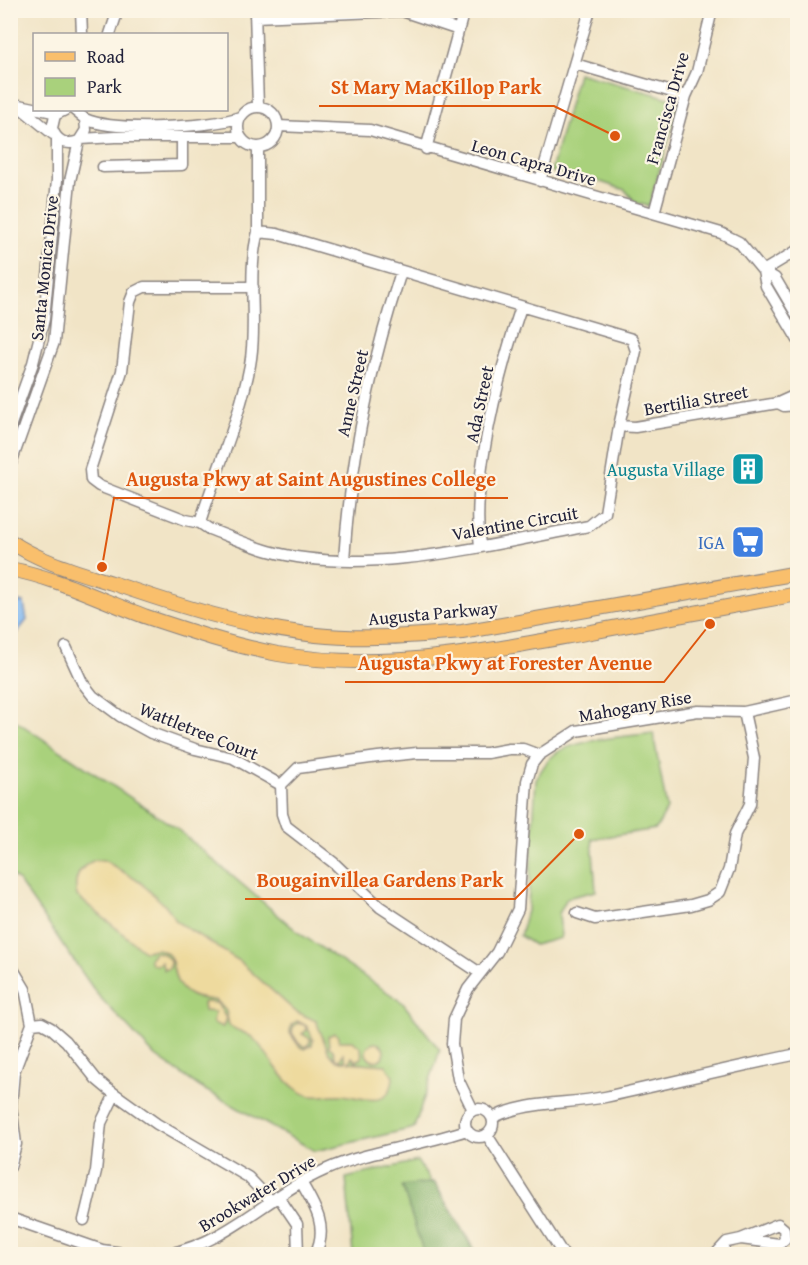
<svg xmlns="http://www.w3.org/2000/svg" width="808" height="1265" viewBox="0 0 808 1265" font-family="'Gentium Book Plus',serif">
<rect width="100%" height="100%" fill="#fcf5e5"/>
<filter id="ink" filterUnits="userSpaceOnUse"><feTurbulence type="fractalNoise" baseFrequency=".0167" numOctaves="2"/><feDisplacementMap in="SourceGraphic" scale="12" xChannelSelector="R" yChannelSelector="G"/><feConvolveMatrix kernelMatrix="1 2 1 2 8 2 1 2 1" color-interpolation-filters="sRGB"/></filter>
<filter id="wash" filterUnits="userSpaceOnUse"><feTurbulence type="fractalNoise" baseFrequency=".008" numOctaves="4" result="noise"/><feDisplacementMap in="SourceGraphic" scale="24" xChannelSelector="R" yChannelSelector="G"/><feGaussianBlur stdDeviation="1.35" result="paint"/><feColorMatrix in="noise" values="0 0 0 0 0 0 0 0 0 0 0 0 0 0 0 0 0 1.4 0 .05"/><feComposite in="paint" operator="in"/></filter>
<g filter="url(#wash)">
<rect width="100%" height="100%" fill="#f1e4c6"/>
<!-- green -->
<path fill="#a9d17c" stroke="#667a5c" stroke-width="1.5" d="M 578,73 L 680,101 L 649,206 L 636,203 L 625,190 L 598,181 L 579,181 L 551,171 Z
M 10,717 L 176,828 L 299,933 L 402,1002 L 440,1050 L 414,1128 L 315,1151 L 200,1087 L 153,1054 L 97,994 L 18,880 L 11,875 Z
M 653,733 L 667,809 L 656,829 L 592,839 L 596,891 L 567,898 L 559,914 L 561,938 L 534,945 L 520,936 L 528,907 L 536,780 C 541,770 546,761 555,754 C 575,739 627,737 653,733 Z
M 417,1161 L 478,1254 L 353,1254 L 346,1178 Z"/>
<!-- forest -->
<path fill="#86b36c" stroke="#546a54" stroke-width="1.5" d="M 434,1182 L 469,1242 L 473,1254 L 424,1254 L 402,1186 Z"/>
<!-- sand -->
<path fill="#eeda9e" stroke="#887e6c" stroke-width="1.5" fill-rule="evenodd" d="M 95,860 L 104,860 L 140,882 L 167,907 L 177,922 L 238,960 L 295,1011 L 316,1021 L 329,1053 L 337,1061 L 346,1061 L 343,1053 L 340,1060 L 336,1060 L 333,1050 L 329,1047 L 328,1036 L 335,1033 L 339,1036 L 339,1041 L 353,1041 L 361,1048 L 362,1058 L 356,1061 L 352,1057 L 349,1062 L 386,1065 L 393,1077 C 391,1110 364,1098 343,1095 C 322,1093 315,1103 295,1088 C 278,1076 268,1052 253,1038 C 246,1032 236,1031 229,1025 L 226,1011 L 217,1001 C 208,998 199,1000 190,995 C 164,980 183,954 157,949 C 152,948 149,952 144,951 L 77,896 C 73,879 78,867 95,860 ZM 297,1021 L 307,1026 L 313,1039 L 312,1045 L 305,1049 L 299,1046 L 290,1033 L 291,1025 Z
M 154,952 L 162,953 L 170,960 L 170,968 L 164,970 L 161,962 L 157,965 L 152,964 L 149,959 Z
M 206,1002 L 217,1003 L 226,1018 L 223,1027 L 213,1023 L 215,1012 L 204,1011 L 203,1003 Z
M 298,1023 L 305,1025 L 307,1030 L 302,1034 L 311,1039 L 307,1047 L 299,1044 L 292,1033 L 293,1027 Z
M366 1052a9 9 0 1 1 18 0a9 9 0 1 1-18 0Z"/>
<!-- water -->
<path fill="#82b9f2" stroke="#526e96" stroke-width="1.5" d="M 11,601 L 24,603 L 27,620 L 11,640 Z"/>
</g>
<g filter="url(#ink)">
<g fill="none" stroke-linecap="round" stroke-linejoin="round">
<defs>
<path id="minor" d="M 81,10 L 82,34
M 255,11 L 258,106
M 255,17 L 402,11 L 459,30
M 110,34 L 118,10
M 575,64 L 686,96
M 10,103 L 58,113
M238 127a20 20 0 1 1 40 0a20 20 0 1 1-40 0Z
M 21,108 L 53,134
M 65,110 L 55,115 L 52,128 C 56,141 66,146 79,141 L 86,130 L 85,119 L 74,110
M 85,119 C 113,132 210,128 240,117
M 278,126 L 370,130 L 721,233 L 739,242 L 763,271 L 775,278 L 798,317
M 81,139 L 115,137 L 240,137
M 426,149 L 464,10
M 103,167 L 182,165 L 182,137
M 540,181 L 590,10
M 654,213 L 686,96 L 697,72 L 712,10
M 258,232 C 246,275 258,321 250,365 C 240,418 216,471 200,523 L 209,529 C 228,536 248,545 269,551 C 366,578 492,544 589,526 L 605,513 L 619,426 L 636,351 L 632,339 L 277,234 L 258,232 L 258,147
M 763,271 L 766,286 L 798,340
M 763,271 L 798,250
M 778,403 L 784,406 L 798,405
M 619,426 L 635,427 L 778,403 L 798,394
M 10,427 L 33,363 L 44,319 L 57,180 L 57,139
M 10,466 L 54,342 L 70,181 L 79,141
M 200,523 L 186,520 L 99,486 L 91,480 L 90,470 L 122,371 L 130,302 L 134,292 L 144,287 L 253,287
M 480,546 C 471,479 499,372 521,307
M 344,560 C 350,462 371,364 401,272
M 66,647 L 82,682 L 93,696 L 120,716 L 151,733 L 195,749 L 233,758 L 281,785
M 577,913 L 595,919 L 691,905 L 708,900 L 720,892 L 729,869 L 735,834 L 750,804 L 754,758 L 744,712
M 10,964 L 25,989 L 32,1024 L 14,1072 L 11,1106 L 16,1144 L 10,1167
M 480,973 L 380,907 L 334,863 L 286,826 L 282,814 L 281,785 L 298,768 L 378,757 L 417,753 L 487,753 L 509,749 L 523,749 L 539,755
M 32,1024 L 42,1023 L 51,1028 L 66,1041 L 96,1079 L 108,1089 L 157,1124 L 248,1177 L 271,1201
M465 1123a14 14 0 1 1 28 0a14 14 0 1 1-28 0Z
M 473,1110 L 458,1079 L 452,1044 L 454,1019 L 468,989 L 497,952 L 518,909 L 527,781 L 532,764 L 539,755 L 576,731 L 698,711 L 744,712 L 798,700
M 492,1118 C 529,1100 566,1105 605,1097 C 669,1083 733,1067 798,1054
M 487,1135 L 563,1254
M 301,1182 C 315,1206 329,1228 315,1254
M 278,1196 L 297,1224 L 298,1254
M 10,1218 L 102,1250 L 130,1254
M 84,1220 L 96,1171 L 101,1123 L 115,1094
M 168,1254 C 231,1241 268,1195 325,1170 C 367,1151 422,1145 467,1130
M 716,1254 L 727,1242 L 741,1239 L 778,1224 L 784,1229 L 785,1239 L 779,1244 L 741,1239"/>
<path id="major" d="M 10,541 C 40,562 78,572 112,583 C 179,606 245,627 316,635 C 364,640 413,636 462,632 L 798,573
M 10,569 C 58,578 102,601 147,617 C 189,631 234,646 278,654 C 378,672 476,653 575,635 C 649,621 723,608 798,594"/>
</defs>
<!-- minor casing -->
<use href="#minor" stroke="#8a8380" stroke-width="13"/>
<!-- major casing -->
<use href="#major" stroke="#8a8380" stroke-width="16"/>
<!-- minor -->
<use href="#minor" stroke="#fff" stroke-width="10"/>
<!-- major -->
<use href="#major" stroke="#f9bf6c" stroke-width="14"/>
</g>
</g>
<!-- icons -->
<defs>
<symbol id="building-square" viewBox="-11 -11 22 22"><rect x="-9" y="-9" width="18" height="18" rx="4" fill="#0f9aa8" stroke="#fcf5e5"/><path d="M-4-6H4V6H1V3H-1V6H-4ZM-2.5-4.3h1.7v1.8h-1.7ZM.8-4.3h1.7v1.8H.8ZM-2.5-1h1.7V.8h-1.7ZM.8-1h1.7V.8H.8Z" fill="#fff"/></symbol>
<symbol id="supermarket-square" viewBox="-11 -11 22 22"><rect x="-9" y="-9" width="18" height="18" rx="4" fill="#3f7fe0" stroke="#fcf5e5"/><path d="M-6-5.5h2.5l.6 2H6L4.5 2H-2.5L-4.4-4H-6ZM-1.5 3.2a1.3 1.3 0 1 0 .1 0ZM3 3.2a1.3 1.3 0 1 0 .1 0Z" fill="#fff"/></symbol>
</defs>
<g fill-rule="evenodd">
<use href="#building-square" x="729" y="450" width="38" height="38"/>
<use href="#supermarket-square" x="729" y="523" width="38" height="38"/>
</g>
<g text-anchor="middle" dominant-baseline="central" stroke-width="4.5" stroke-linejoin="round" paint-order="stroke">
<!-- street labels -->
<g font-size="18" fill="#22223b" stroke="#fcf5e5">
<text transform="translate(667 108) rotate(-74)">Francisca Drive</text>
<text transform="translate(534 162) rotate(16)">Leon Capra Drive</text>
<text transform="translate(44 268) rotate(-84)">Santa Monica Drive</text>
<text transform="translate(352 393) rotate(-77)">Anne Street</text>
<text transform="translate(696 400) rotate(-10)">Bertilia Street</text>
<text transform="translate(479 404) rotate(-78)">Ada Street</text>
<text transform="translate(515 523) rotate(-10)">Valentine Circuit</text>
<text transform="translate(433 613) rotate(-5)">Augusta Parkway</text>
<text transform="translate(635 706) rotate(-10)">Mahogany Rise</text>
<text transform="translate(199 731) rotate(22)">Wattletree Court</text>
<text transform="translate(257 1193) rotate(-31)">Brookwater Drive</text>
</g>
<!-- culture labels -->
<g font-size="18" fill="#0d838f" stroke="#fcf5e5" text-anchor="end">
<text x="725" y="469">Augusta Village</text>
</g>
<!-- shop labels -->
<g font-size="18" fill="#366cbe" stroke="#fcf5e5" text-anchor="end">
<text x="725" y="542">IGA</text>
</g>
</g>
<!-- callouts -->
<path fill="none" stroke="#de560e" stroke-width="2" d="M615 136L554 106H319M102 567L114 498H508M710 624L664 682H345M579 834L515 899H245"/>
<g fill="#de560e" stroke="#fcf5e5" stroke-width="2">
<circle cx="615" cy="136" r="6"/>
<circle cx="102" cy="567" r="6"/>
<circle cx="710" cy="624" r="6"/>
<circle cx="579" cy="834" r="6"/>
</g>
<g font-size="20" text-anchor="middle" font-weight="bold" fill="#de560e" stroke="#fcf5e5" stroke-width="4.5" stroke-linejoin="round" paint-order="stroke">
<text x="436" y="94">St Mary MacKillop Park</text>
<text x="311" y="486">Augusta Pkwy at Saint Augustines College</text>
<text x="505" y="670">Augusta Pkwy at Forester Avenue</text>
<text x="380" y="887">Bougainvillea Gardens Park</text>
</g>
<!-- margin -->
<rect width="808" height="1265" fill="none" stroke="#fcf5e5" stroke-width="36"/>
<!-- legend -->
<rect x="33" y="33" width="195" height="78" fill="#fcf5e5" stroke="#a5a1a1" stroke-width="1.5"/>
<rect x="45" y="52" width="30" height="9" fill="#f9bf6c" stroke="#a5a1a1" stroke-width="1.5"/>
<text x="87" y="63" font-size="18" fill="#22223b">Road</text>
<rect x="45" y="78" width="30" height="18" fill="#a9d17c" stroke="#a5a1a1" stroke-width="1.5"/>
<text x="87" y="93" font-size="18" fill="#22223b">Park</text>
</svg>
